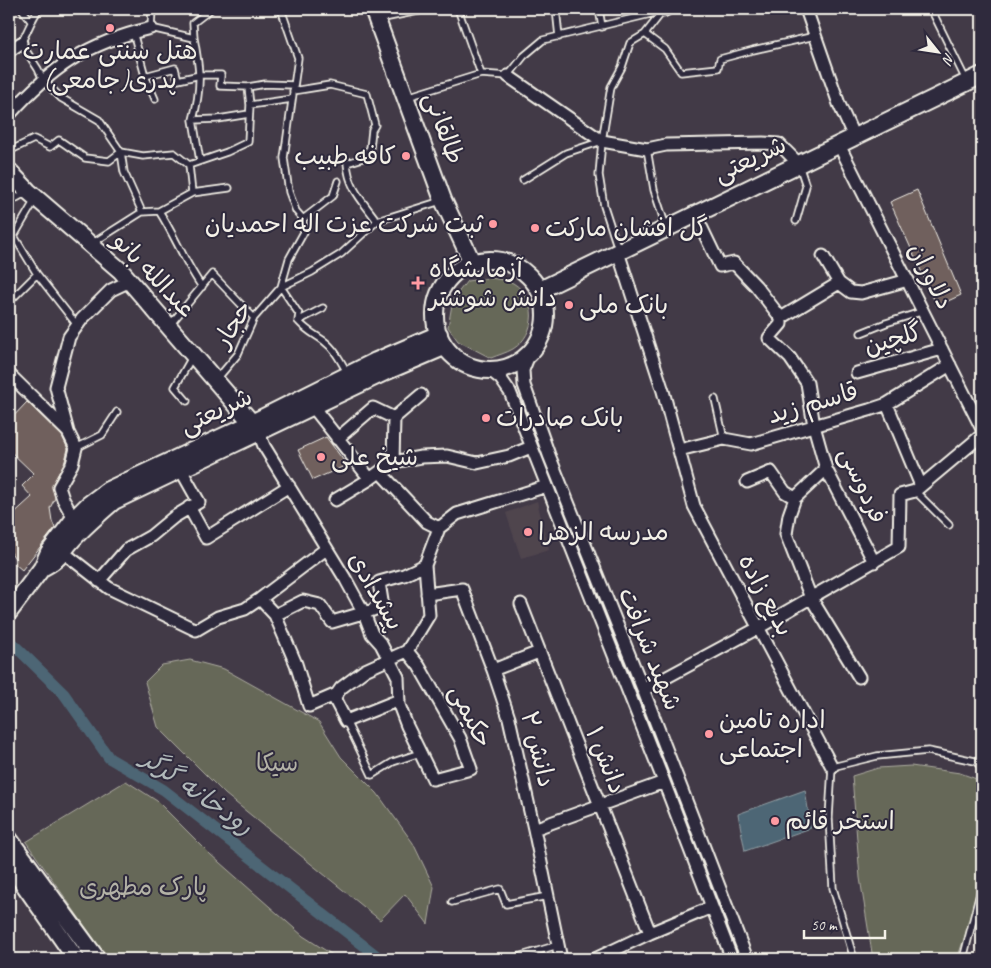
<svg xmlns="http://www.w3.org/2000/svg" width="991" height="968" viewBox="0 0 991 968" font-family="Caveat,'Playpen Sans Arabic',sans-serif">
<rect width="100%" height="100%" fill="#423a47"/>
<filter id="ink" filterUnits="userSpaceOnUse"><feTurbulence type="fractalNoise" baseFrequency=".02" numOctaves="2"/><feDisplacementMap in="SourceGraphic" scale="10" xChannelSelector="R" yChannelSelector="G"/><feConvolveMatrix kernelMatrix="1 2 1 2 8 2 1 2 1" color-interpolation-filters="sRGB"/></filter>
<g filter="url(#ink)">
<!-- built -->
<path fill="#50454e" d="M 537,501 L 549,550 L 521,558 L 506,513 Z"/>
<!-- green -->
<path fill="#666758" stroke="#adaca0" d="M 490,278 C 497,279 507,280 513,283 C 538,298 537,334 513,349 C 506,353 498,355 491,358 L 458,341 L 448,327 L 453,299 L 467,281 Z
M 190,660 L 224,669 L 319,722 L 341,757 L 377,793 L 413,843 L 434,887 L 428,924 L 405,894 L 380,920 L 225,794 L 158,727 L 145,682 L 162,665 Z
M 911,766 L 960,773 L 982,781 L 982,873 L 969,924 L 957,959 L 873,959 L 860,878 L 852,776 L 878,768 Z
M 126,781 L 157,801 L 211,855 L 303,936 L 339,959 L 165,959 L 162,955 L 158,959 L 108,959 L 26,842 Z"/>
<!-- water -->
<path fill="#4d6675" stroke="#909ea3" d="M 805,790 L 811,828 L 745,851 L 738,814 Z"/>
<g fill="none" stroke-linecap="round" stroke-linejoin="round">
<!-- canal -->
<path stroke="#4d6675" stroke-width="11" d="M 9,640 L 64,694 L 109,758 L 164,790 L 381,959"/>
</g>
<!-- building -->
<path fill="#70605d" stroke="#f4f1e8" d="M 917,190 L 961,295 L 937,306 L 890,202 Z
M 27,402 L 62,436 L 68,449 L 65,461 L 52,486 L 55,498 L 50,508 L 52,521 L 55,528 L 22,570 L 15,564 L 16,560 L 10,551 L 9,532 L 11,516 L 32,497 L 22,486 L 34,474 L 9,450 L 9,421 Z
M 326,437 L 347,465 L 313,480 L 298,450 Z"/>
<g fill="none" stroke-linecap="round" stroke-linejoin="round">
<defs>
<path id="lane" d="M 22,9 L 31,21
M 152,9 L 151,28 L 194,38 L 193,23 L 211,9
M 281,9 L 298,58 L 284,158 L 289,192 L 296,211 L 303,219 L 304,232 L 289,259 L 281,287 L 299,314 L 298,321 C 307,331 314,334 324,341 C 335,349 341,362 348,374
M 458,9 L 481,74
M 556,9 L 559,37
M 599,9 L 602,27
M 931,9 L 966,80
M 379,19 L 428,9
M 133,32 L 145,76 L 175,68 L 178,80 L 200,75 L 221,75 L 220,86 L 248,87 L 265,84 L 294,85
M 645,34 L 665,49 L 681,72 L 718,68 L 720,59 L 753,50 L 815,36
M 145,76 L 155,99
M 248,87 L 250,105
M 293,91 L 330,85 L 367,94 L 375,125 L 372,130 L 370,148 L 363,158 L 347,163 C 349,189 362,200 377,221
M 407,97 L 481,74 L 508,76 L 524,56 L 543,40 L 663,11
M 193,120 C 202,86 200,71 194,38
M 647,149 L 654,190 L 666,227
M 9,151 L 34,139 L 50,147 L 59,140 L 85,158 L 109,161 L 121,152 L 99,120 L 61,98 L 43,80 L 38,69 L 21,43 C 28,31 31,20 39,9
M 200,161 L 193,120 L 218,119 L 249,114
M 523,180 L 566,153 L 602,141
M 192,193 L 229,188
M 35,200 L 14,236 L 37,274 L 77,325
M 9,202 L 27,192
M 159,211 L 192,193 L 189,165 L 227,152 L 248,142 L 250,105 L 292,99
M 142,212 L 124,172 L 121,152 L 143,156 L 174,153 L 189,165
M 303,219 L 333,196 L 338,181
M 796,221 L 806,186 L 799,165
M 93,243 L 142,212 L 159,211 C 175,236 185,263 202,287
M 618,249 L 604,206 L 599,175 L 602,141 L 611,87 L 622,67 L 630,43 L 645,34 L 663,11
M 9,302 L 37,274
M 298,321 L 323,308
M 170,325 L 212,274 L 254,318
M 861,333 L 886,323 L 924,311
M 217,379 L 238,354 L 254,318 L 281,287 L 312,272 L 341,254 L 377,221 L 441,201
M 715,399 L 724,439
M 187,401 L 175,387 L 192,357
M 76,448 L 102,435 L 117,412
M 915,491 L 949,525
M 346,721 L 372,775 L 393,762 L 420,753
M 452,902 L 500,889 L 506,904 L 548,896
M 511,959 L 558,945
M 854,959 L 833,888 L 829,818 L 832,767 L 877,756 L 928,751 L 975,761 L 982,767
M 963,959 L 982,885"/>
<path id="street" d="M 806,9 L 839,104 L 854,137
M 663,11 L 667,9
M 9,51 L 21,43
M 508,76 L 602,141 L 647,149 L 666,145 L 763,143 L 779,144 L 799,164
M 9,115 C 52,67 87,43 151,28
M 839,145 L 982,429
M 695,214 L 720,266 L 734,263 L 756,286 L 781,318
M 618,252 L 663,391 L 694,506 L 832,767
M 823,256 L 839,283
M 781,318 L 781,324 L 769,338 L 790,358 L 807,383 L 814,426 L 826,469 L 874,562
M 781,318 L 839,283 L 851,292 L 861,293 L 908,280
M 529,355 L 523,370 L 524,385 L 549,455 L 643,689 L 747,959
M 491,371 L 501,379 L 510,392 L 664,782 L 732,959
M 857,373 L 942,349
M 9,374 L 68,432
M 887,404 L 921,486
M 313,407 L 370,479
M 259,433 L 264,446 L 346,580 L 364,613 L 372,634 L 381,644 L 398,677 L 399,705 L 407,726 L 433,779 L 471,769 L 460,738 L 419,666 L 407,651
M 337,439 L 373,408 L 394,418
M 679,450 L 724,439 L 751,444 L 869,410 L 887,404 L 950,365
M 393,462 L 394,418 L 421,395
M 826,469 L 795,498 L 789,515 L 786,534 L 811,598 L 859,677
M 380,472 L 427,522 L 439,528
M 747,482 L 771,472 L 785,492 L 795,498
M 335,500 L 370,479 L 393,462 L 421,457 L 447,456 L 477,463 L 509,456 L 531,447
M 189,507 L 206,538 L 289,486
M 74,519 L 63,499 L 59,487 L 72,464 L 76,448 L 68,432 L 56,387 L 69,337 L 82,319 L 111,290 L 130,281
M 63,552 L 109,588 L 196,630 L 218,617 L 245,609 L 260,599 L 326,549
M 99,581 L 126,550 L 151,536 L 174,517 L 199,502 L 181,470
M 427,594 L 462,589 L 493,670 L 509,718 L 534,829 L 561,959
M 260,599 L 275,615 L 303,601 L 320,605 L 332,622 L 373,610 L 382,601 L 379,582 L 404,575 L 425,565
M 521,604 L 650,933
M 275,615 L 296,664 L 309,706 L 337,694
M 493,670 L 539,652
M 643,690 L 758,628 L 899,547 L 900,495 L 915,491 L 982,435
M 399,700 L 346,721 L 334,698 L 341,688 L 365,670 L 407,651 L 429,615 L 425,565 L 439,528 L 457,514 L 547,486
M 534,829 L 664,782
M 595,959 L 650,933 L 712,907"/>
<path id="secondary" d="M 373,9 L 443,200 L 472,262
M 9,171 L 28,191 L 121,271 L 252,423
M435 315a55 55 0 1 1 110 0a55 55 0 1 1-110 0Z
M 540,290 L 982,75
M 42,568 C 62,558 60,553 73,539 C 86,525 100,513 114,501 L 385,372 L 444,347
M 9,612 L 42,568 L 49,552 L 74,519 L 88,505 L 108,490 L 252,423 L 376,361 L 439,334
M 9,839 L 97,959
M 9,863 L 76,959"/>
</defs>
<!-- lane casing -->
<use href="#lane" stroke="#f4f1e8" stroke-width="9"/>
<!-- street casing -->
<use href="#street" stroke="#f4f1e8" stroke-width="15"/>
<!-- secondary casing -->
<use href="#secondary" stroke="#f4f1e8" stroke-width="20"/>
<!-- lane -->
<use href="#lane" stroke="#2f2a3d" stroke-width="5.5"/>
<!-- street -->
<use href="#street" stroke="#2f2a3d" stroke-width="11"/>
<!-- secondary -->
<use href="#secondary" stroke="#2f2a3d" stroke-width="16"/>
</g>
</g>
<!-- markers -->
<g fill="#ff9aa2" stroke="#2f2a3d" stroke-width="2">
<circle cx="110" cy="28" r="5"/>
<circle cx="406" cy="156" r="5"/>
<circle cx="493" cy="224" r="5"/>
<circle cx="535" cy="228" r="5"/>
<path d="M415.5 275.5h5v5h5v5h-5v5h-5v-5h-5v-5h5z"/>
<circle cx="569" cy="305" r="5"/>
<circle cx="486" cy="418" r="5"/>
<circle cx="321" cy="457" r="5"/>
<circle cx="528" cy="532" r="5"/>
<circle cx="709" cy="734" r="5"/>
<circle cx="775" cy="821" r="5"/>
</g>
<g text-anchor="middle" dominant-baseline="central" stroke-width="4" stroke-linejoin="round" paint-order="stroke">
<!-- poi labels -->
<g font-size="25" fill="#f4f1e8" stroke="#2f2a3d" text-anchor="start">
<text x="110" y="51" text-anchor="middle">هتل سنتی عمارت<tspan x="110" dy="29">پدری(جامعی)</tspan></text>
<text x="396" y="156" text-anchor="end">کافه طبیب</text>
<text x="483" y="224" text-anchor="end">ثبت شرکت عزت اله احمدیان</text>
<text x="545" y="228">گل افشان مارکت</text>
<text x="429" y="269">آزمایشگاه<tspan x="429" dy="29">دانش شوشتر</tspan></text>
<text x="579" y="305">بانک ملی</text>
<text x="496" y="418">بانک صادرات</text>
<text x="331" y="457">شیخ علی</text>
<text x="538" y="532">مدرسه الزهرا</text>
<text x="719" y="720">اداره تامین<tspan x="719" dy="29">اجتماعی</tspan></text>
<text x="785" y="821">استخر قائم</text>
</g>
<!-- street labels -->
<g font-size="25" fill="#f4f1e8" stroke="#2f2a3d">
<text transform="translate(444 128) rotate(70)">طالقانی</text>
<text transform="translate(750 159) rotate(-25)">شریعتی</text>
<text transform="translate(154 275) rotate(46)">عبدالله بانو</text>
<text transform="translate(931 276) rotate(63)">دلاوران</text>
<text transform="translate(233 324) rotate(-58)">حجار</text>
<text transform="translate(893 339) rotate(-16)">گلچین</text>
<text transform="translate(813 403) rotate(-16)">قاسم زید</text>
<text transform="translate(216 411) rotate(-25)">شریعتی</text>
<text transform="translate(863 485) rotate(65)">فردوسی</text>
<text transform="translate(376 591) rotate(60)">پیشدادی</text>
<text transform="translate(766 595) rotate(62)">بدیع زاده</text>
<text transform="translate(650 649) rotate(68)">شهید شرافت</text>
<text transform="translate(471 716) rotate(64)">حکیمی</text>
<text transform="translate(538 749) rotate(76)">دانش ۲</text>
<text transform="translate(606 760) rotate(68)">دانش ۱</text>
</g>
<!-- park labels -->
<g font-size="25" fill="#b4b3a7" stroke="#2f2a3d">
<text x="277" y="763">سیکا</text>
<text x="143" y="887">پارک مطهری</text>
</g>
<!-- water labels -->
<g font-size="26" font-style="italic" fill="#b1b9ba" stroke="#2f2a3d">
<text transform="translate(198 792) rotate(35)">رودخانه گرگر</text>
</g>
</g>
<!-- margin -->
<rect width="991" height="968" fill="none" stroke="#2f2a3d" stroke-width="30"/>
<rect x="15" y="15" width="961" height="938" fill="none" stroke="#f4f1e8" stroke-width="2" filter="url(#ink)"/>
<!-- north arrow -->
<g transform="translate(938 52) rotate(120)" stroke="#2f2a3d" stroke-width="4" paint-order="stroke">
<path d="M0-4L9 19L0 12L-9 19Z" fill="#f4f1e8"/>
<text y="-8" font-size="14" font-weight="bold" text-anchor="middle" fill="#f4f1e8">N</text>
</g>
<!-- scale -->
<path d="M804 930v8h81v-8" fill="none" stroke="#f4f1e8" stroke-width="2.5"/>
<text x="811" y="930" font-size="15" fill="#f4f1e8" stroke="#2f2a3d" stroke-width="4" paint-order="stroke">50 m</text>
</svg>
